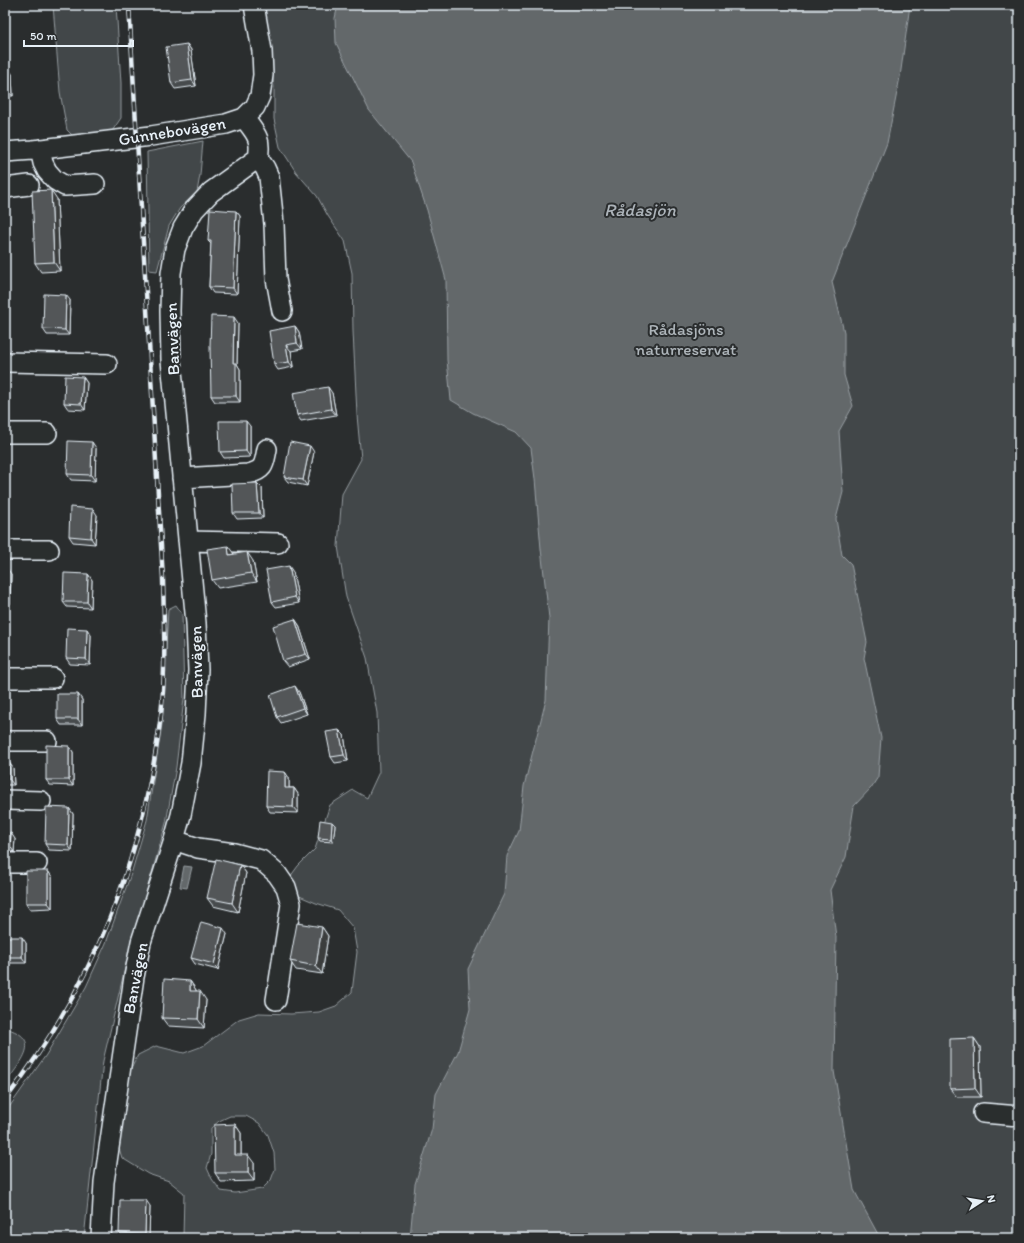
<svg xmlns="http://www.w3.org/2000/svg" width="1024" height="1243" viewBox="0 0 1024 1243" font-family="Itim,sans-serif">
<rect width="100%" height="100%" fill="#2a2d2e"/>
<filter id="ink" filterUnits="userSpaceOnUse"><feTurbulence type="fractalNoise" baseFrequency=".025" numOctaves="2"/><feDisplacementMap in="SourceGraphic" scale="8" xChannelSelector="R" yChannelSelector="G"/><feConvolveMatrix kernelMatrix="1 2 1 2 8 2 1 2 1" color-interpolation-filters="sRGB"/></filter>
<g filter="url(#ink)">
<!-- green -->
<path fill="#424648" stroke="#959ca0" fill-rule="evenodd" d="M 53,5 L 116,5 L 121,83 L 121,118 L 108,137 L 77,140 L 67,130 L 60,92 Z
M 260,5 L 1019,5 L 1019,1238 L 183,1238 L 184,1193 L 169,1181 L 148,1174 L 122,1158 L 118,1145 L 127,1077 L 138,1055 L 156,1046 L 184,1053 L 203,1046 L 239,1019 L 259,1013 L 291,1014 L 319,1012 L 336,1006 L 352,992 L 357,952 L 353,928 L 338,910 L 316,903 L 297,895 L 287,881 L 298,866 L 315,849 L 330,805 L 353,790 L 367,798 L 379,772 L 377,713 L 367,658 L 346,597 L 338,546 L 342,494 L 361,459 L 357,415 L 353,331 L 352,273 L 345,241 L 328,216 L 317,196 L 296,172 L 280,147 L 274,119 L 274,87 L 267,40 ZM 230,1116 L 246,1116 L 259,1123 L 268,1135 L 274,1153 L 275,1169 L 271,1180 L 262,1189 L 235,1193 L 221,1191 L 212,1179 L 207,1168 L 211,1154 L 211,1128 L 219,1121 Z
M 203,141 L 200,175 L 197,192 L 180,208 L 169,226 L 157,271 L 149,270 L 147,152 Z
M 176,605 L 182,614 L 184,699 L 176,767 L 166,823 L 125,968 L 103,1061 L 84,1238 L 5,1238 L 5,1113 L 46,1055 L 86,987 L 106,943 L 132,871 L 147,820 L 162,724 L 168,609 Z
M 5,1028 C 45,1039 20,1062 5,1084 Z"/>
<!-- water -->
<path fill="#63686b" stroke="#989fa3" d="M 338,5 L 910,5 L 900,77 L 887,143 L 832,282 L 844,332 L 844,375 L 853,406 L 839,431 L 843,492 L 836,519 L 842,555 L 851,564 L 867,642 L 864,658 L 881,738 L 878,777 L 871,788 L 854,806 L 846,857 L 830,890 L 836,937 L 834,1071 L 854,1190 L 880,1238 L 410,1238 L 415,1184 L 432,1129 L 436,1094 L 458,1052 L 470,1009 L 468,969 L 504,894 L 507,856 L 519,831 L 524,786 L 546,700 L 549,618 L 541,549 L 535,479 L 531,448 L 516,432 L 473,413 L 451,400 L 447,360 L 446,280 L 427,210 L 411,162 L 369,110 L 336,43 L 335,18 Z
M 184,866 L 192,867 L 187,888 L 180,887 Z"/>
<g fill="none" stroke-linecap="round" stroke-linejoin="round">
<defs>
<path id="minor" d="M 40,149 L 43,163 L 47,171 L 55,180 L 65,186 L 95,184
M 5,152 L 33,150 L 151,136 L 226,124 L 244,118 L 255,107 L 260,96 L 263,75 L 262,51 L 254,5
M 258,158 L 265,168 L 269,177 L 274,224 L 276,279 L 282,311
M 5,188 L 29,185
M 5,362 L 107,364
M 5,433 L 47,433
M 182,478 L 248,474 C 265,470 264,464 267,449
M 188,541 L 278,543
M 5,550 L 49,550
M 5,678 L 53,678
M 5,741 L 47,741
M 5,800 L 41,801
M 174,840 L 198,848 L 234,853 L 261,860 L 277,874 L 286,887 L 291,904 L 276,1000
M 5,863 L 37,863
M 983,1113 L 1019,1116
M 101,1238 L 104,1182 L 134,977 L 141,942 L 174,840 L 181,815 L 191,763 L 196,714 L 198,670 L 196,623 L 171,360 L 170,311 L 171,273 L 175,249 L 183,228 L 194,210 L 211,192 L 258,158 C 262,138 255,133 244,118"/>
</defs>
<!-- minor casing -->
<use href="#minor" stroke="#e8f1f8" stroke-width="22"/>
<!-- minor -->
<use href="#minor" stroke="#2a2d2e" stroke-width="19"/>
<defs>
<path id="rail" d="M 5,1100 C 94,985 143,859 161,715 C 166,670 164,624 163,579 L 129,5"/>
</defs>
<!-- rail casing -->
<use href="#rail" stroke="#e8f1f8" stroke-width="4.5"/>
<!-- rail -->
<use href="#rail" stroke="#2a2d2e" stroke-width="3" stroke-dasharray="9" stroke-linecap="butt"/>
</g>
<!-- wall -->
<path fill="#474b4d" stroke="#e8f1f8" d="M 187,44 L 191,50 L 196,86 L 175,89 L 171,83 Z
M 5,65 L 6,65 L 12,74 L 13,96 L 5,96 Z
M 57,199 L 60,271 L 41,272 L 35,263 Z
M 236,211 L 240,216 L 237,294 L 213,293 L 209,287 L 211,244 L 208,241 Z
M 70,300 L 69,335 L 47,335 L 43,329 Z
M 238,323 L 237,364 L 240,369 L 240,402 L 215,402 L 211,396 Z
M 295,326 L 299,332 L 302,349 L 291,351 L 293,367 L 278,370 L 274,364 Z
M 83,377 L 87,383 L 85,410 L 68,409 L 64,403 Z
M 332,393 L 336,415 L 301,421 L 297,415 Z
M 250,426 L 250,457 L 224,458 L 220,452 Z
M 96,448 L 95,481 L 71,480 L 67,474 Z
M 314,452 L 307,486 L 288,482 L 284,477 Z
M 262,488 L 263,518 L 237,519 L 233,513 Z
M 97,515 L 95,544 L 73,542 L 69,536 Z
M 234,554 L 253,561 L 257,582 L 218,588 L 212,580 Z
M 5,568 L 11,574 L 10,604 L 5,604 Z
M 293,572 L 299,603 L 276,607 L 272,602 Z
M 88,574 L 92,580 L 91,608 L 67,607 L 63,602 Z
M 295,619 L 299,625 L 310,659 L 288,667 L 283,661 Z
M 91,635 L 90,665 L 70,664 L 66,658 Z
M 299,692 L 307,714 L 281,723 L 277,717 Z
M 78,694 L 82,700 L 82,725 L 61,725 L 57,719 Z
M 339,730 L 344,735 L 348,761 L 335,763 L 331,757 Z
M 69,746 L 73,752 L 73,786 L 50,785 L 46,780 Z
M 5,762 L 13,768 L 14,785 L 5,785 Z
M 285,772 L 289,778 L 289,788 L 294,788 L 298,794 L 298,813 L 270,812 L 266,806 Z
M 69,808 L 73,814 L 72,851 L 49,850 L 45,844 Z
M 335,825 L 333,842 L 320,841 L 318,838 Z
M 5,833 L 15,839 L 14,852 L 5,852 Z
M 240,865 L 246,873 L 238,912 L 213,906 L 207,898 Z
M 48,871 L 52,877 L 52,908 L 30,909 L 26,903 Z
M 322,927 L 328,936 L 322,974 L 296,970 L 290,961 Z
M 227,934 L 218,970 L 195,964 L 191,958 Z
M 5,937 L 26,943 L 26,963 L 5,963 Z
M 190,981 L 196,990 L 196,991 L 206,1000 L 204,1028 L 168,1026 L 162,1018 Z
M 974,1038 L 980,1047 L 981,1097 L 957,1097 L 950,1089 Z
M 235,1124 L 241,1133 L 241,1155 L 254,1163 L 254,1181 L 221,1182 L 215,1173 Z
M 150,1206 L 149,1238 L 123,1238 L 119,1233 Z"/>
<!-- shaded-wall -->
<path fill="#3a3d3e" stroke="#e8f1f8" d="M 5,5 L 6,5 L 6,32 L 5,29 Z
M 187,44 L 191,50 L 196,86 L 192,80 Z
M 6,65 L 12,74 L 13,96 L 6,88 Z
M 51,190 L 57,199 L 60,271 L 54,262 Z
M 236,211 L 240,216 L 237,294 L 233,288 Z
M 66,295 L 70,300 L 69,335 L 65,330 Z
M 5,310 L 7,313 L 7,339 L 5,337 Z
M 234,317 L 238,323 L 237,364 L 240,369 L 240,402 L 236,396 L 233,363 Z
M 295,326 L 299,332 L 302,349 L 297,343 Z
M 286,345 L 291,351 L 293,367 L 289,362 Z
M 5,372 L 8,376 L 7,405 L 5,403 Z
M 83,377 L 87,383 L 85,410 L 81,404 Z
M 328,387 L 332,393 L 336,415 L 331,409 Z
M 246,421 L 250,426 L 250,457 L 246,451 Z
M 92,442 L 96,448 L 95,481 L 91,475 Z
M 5,443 L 6,444 L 5,462 Z
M 310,446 L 314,452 L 307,486 L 303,480 Z
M 257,483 L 262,488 L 263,518 L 259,513 Z
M 93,509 L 97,515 L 95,544 L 91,538 Z
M 228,546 L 234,554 L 229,555 Z
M 247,552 L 253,561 L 257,582 L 251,573 Z
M 289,566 L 293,572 L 299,603 L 295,597 Z
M 7,568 L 11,574 L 10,604 L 6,599 Z
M 88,574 L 92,580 L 91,608 L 87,602 Z
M 295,619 L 299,625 L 310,659 L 306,654 Z
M 87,629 L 91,635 L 90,665 L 86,659 Z
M 295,686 L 299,692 L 307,714 L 303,708 Z
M 78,694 L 82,700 L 82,725 L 78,719 Z
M 339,730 L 344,735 L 348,761 L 344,755 Z
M 69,746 L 73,752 L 73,786 L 69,780 Z
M 9,762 L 13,768 L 14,785 L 9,779 Z
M 285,772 L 289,778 L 289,794 L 285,788 Z
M 294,788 L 298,794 L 298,813 L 293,807 Z
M 69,808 L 73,814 L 72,851 L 68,845 Z
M 332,822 L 335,825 L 333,842 L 331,839 Z
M 11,833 L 15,839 L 14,852 L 10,846 Z
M 240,865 L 246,873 L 238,912 L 232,903 Z
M 48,871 L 52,877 L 52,908 L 48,903 Z
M 5,881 L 6,883 L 6,904 L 5,902 Z
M 322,927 L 328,936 L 322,974 L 316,966 Z
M 223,928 L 227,934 L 218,970 L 214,964 Z
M 22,937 L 26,943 L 26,963 L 22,957 Z
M 190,981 L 196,990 L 196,999 L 190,991 Z
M 200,991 L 206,1000 L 204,1028 L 198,1019 Z
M 974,1038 L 980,1047 L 981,1097 L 975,1088 Z
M 235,1124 L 241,1133 L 241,1164 L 235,1155 Z
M 248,1155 L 254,1163 L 254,1181 L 248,1173 Z
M 146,1200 L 150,1206 L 149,1238 L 148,1238 L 145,1234 Z"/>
<!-- building -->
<path fill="#535759" stroke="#e8f1f8" d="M 187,44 L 192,80 L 171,83 L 166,47 Z
M 5,65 L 6,65 L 6,88 L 5,88 Z
M 51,190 L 54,262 L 35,263 L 32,191 Z
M 210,209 L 236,211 L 233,288 L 209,287 L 211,241 L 208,241 Z
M 44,294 L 66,295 L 65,330 L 43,329 Z
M 211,316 L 234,317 L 233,363 L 236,363 L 236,396 L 211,396 L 210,346 Z
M 295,326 L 297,343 L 286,345 L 289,362 L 274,364 L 269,331 Z
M 65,376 L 83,377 L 81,404 L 64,403 Z
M 328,387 L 331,409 L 297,415 L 293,393 Z
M 219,421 L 246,421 L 246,451 L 220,452 Z
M 68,441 L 92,442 L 91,475 L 67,474 Z
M 290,442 L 310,446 L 303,480 L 284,477 Z
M 257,483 L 259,513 L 233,513 L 232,484 Z
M 70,507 L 93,509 L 91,538 L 69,536 Z
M 228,546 L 229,555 L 247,552 L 251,573 L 212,580 L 207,549 Z
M 289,566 L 295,597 L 272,602 L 266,570 Z
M 5,568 L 7,568 L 6,599 L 5,599 Z
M 64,573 L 88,574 L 87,602 L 63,602 Z
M 295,619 L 306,654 L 283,661 L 273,626 Z
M 67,628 L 87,629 L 86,659 L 66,658 Z
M 295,686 L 303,708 L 277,717 L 270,695 Z
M 57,694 L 78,694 L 78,719 L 57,719 Z
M 339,730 L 344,755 L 331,757 L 326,732 Z
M 46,745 L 69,746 L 69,780 L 46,780 Z
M 5,762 L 9,762 L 9,779 L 5,779 Z
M 267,771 L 285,772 L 285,788 L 294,788 L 293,807 L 266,806 Z
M 46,807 L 69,808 L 68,845 L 45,844 Z
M 320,820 L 332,822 L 331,839 L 318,838 Z
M 5,833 L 11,833 L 10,846 L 5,846 Z
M 216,859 L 240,865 L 232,903 L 207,898 Z
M 26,871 L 48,871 L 48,903 L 26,903 Z
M 201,922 L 223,928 L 214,964 L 191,958 Z
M 297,923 L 322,927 L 316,966 L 290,961 Z
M 5,937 L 22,937 L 22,957 L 5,957 Z
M 164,979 L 190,981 L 190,991 L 200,991 L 198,1019 L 162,1018 Z
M 974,1038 L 975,1088 L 950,1089 L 950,1039 Z
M 235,1124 L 235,1155 L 248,1155 L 248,1173 L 215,1173 L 214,1125 Z
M 120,1200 L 146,1200 L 145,1234 L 119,1233 Z"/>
</g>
<g text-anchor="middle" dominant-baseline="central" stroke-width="4" stroke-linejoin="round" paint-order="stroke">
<!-- street labels -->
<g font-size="17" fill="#e8f1f8" stroke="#2a2d2e">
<text transform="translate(172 131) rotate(-9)">Gunnebovägen</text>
<text transform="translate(172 339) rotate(-92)">Banvägen</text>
<text transform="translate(196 662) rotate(-91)">Banvägen</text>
<text transform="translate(135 978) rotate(-79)">Banvägen</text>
</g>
<!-- park labels -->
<g font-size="17" fill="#aeb5ba" stroke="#2a2d2e">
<text x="686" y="329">Rådasjöns<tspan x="686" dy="20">naturreservat</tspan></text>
</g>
<!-- water labels -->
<g font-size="18" font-style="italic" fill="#acb3b9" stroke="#2a2d2e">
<text x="640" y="210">Rådasjön</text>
</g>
</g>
<!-- margin -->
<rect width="1024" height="1243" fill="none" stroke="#2a2d2e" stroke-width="20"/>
<rect x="10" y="10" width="1004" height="1223" fill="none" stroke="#e8f1f8" stroke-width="1.5" filter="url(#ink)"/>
<!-- north arrow -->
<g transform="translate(982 1201) rotate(78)" stroke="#2a2d2e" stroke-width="3" paint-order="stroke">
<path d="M0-3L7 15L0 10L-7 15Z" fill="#e8f1f8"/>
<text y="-6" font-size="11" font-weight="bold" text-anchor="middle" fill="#e8f1f8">N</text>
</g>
<!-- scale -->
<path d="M24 40v6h109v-6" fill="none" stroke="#e8f1f8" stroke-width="2"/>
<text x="30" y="40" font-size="12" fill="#e8f1f8" stroke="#2a2d2e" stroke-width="3" paint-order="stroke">50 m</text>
</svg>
